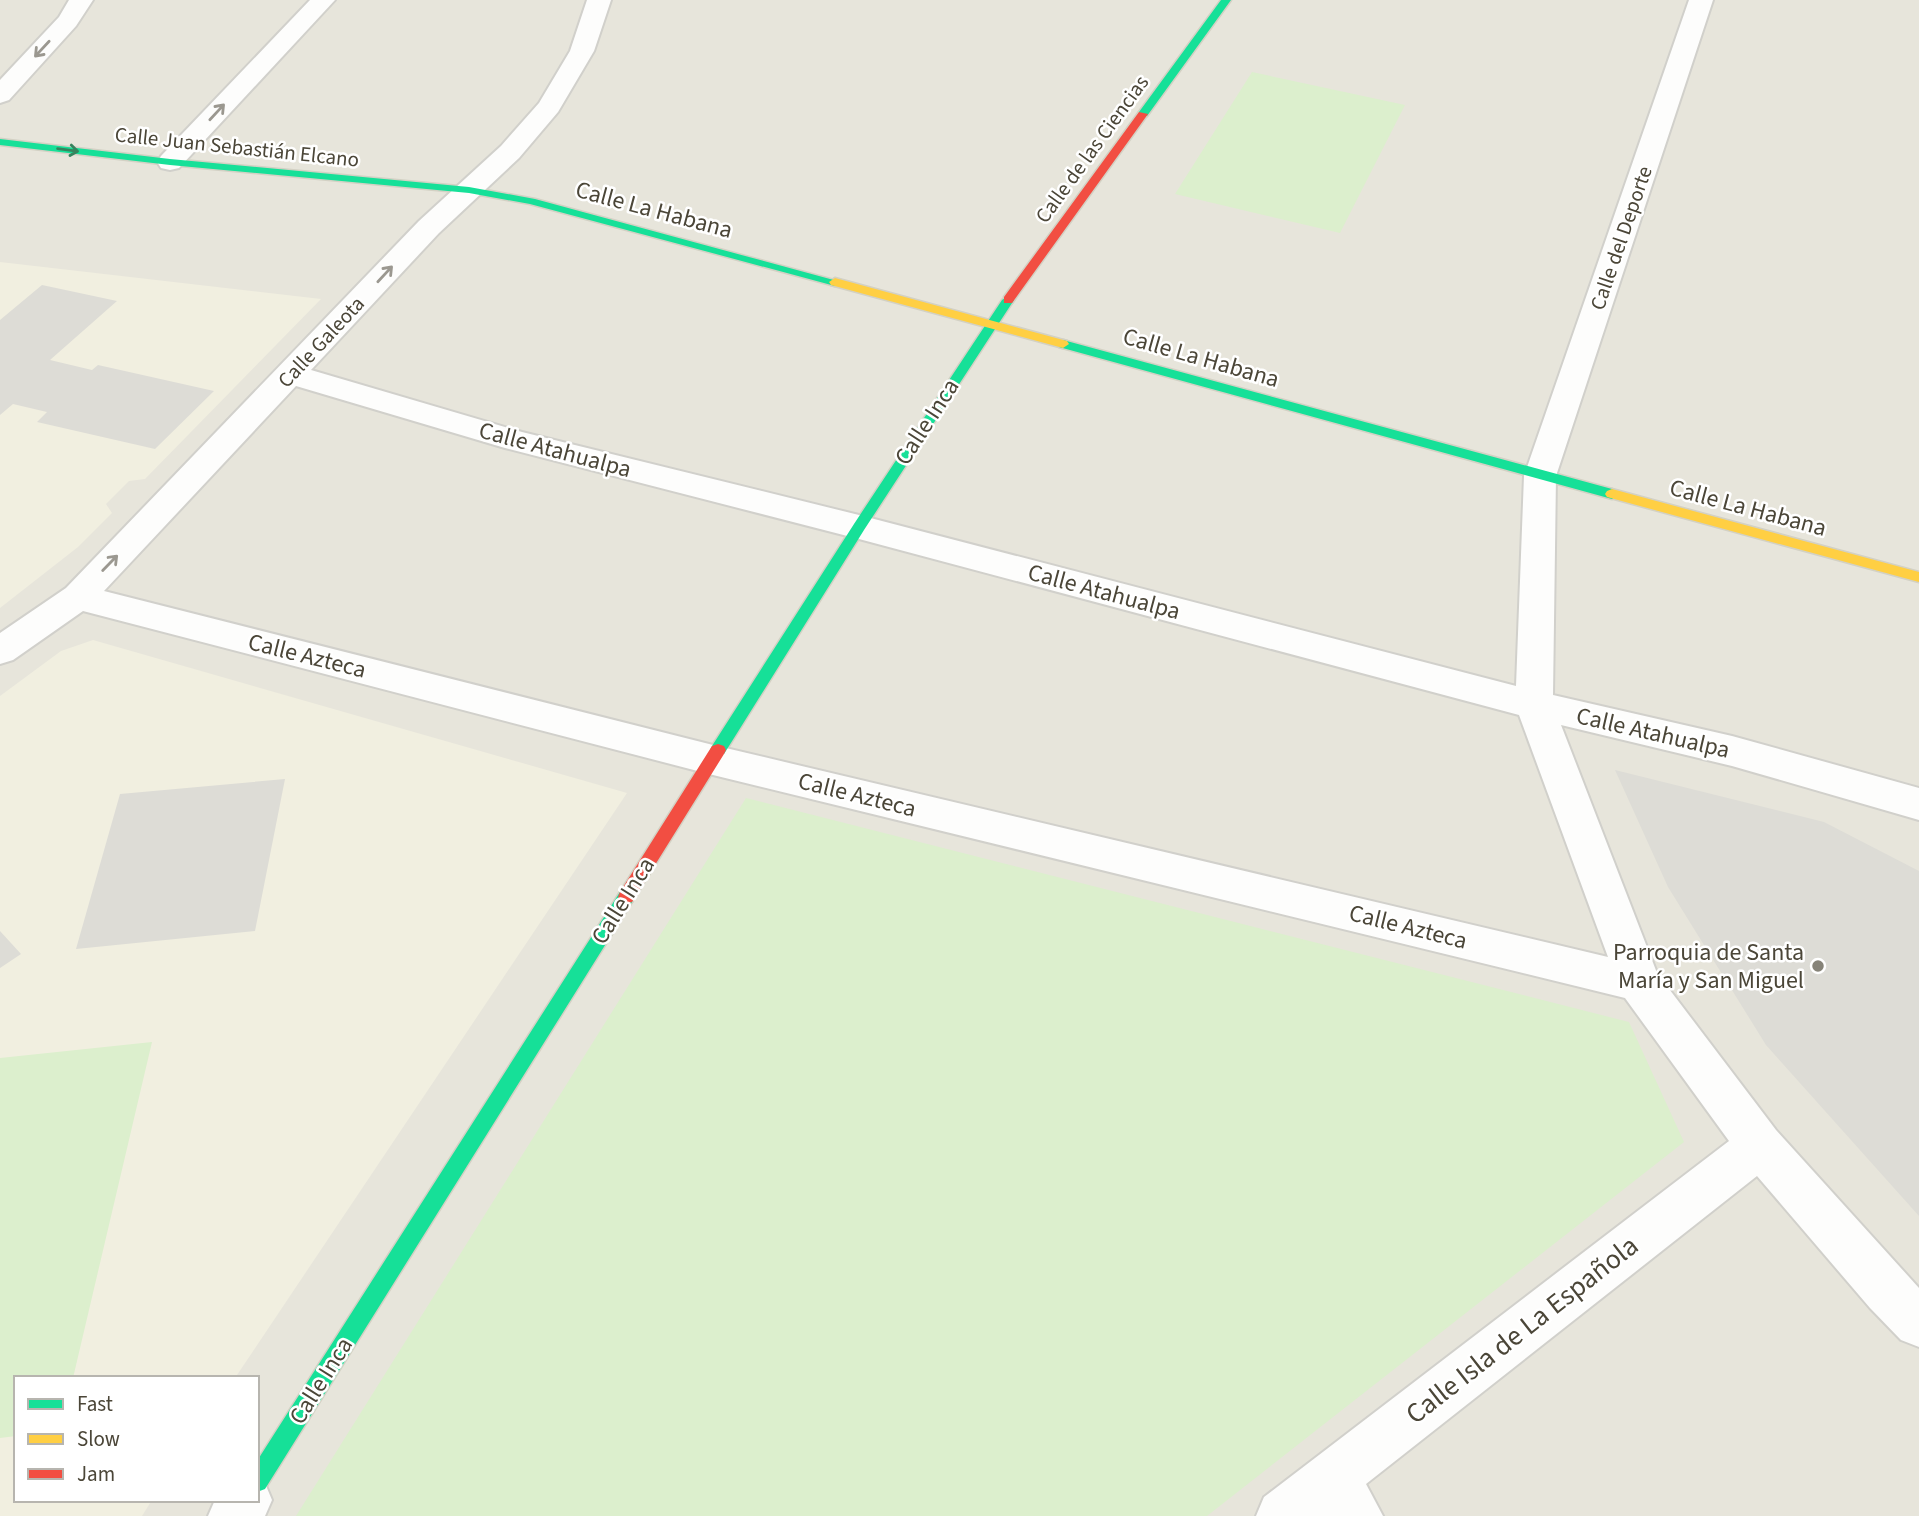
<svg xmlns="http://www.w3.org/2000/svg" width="1919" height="1516" viewBox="0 0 1919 1516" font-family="'Source Sans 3',sans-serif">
<rect width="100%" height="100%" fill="#f3f3ee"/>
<!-- residential -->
<path fill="#e7e5db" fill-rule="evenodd" d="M 0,0 L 1919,0 L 1919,1516 L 0,1516 ZM 16,1378 L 257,1378 L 257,1500 L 16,1500 Z"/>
<!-- education -->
<path fill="#f1efe0" d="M 0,262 L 321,299 L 145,479 L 129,481 L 106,504 L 112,513 L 78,547 L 0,608 Z
M 93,640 L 627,793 L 235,1378 L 16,1378 L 16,1500 L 152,1500 L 142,1516 L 0,1516 L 0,696 L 61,651 Z"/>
<!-- green -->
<path fill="#dcefcd" d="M 1252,72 L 1405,105 L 1340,233 L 1175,194 Z
M 746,798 L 1629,1022 L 1684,1142 L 1207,1516 L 296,1516 Z
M 152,1042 L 73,1378 L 16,1378 L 16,1436 L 0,1438 L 0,1058 Z"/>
<!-- building -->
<path fill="#dddcd6" d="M 42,285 L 117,301 L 50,360 L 92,370 L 98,365 L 214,391 L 155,449 L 37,422 L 47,412 L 13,404 L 0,415 L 0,320 Z
M 1615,770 L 1824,822 L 1919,871 L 1919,1216 L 1766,1045 L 1668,887 Z
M 285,779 L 255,931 L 76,949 L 120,794 Z
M 0,931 L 21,954 L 0,968 Z"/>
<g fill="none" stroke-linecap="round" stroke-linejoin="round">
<defs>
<path id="street" d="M 69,0 L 93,0 L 76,26 L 9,100 L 0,103 L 0,80 L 59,17 Z
M 310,0 L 335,0 L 179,168 L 170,170 L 161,168 L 157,162 L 161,156 Z
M 587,0 L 611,0 L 594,51 L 558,112 L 519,158 L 439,233 L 311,370 L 522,432 L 859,515 L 1516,686 L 1524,476 L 1689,0 L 1713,0 L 1556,476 L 1553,695 L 1732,736 L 1919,788 L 1919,820 L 1732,766 L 1561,725 L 1657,973 L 1776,1130 L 1919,1288 L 1919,1347 L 1901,1340 L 1870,1308 L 1757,1176 L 1366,1484 L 1383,1516 L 1256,1516 L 1264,1497 L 1729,1141 L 1625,998 L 713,775 L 83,611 L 13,660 L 0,664 L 0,633 L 66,588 L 419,221 L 501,146 L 539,103 L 570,51 ZM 296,386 L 505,448 L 859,539 L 1519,715 L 1608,957 L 713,745 L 104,591 Z
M 257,1478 L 264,1481 L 272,1500 L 265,1516 L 208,1516 L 215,1500 L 257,1500 Z"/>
<path id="fast" d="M 1221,0 L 1231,0 L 1147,116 L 1139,116 L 1139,112 Z
M 0,139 L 170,159 L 469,187 L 535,199 L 841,282 L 835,286 L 530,204 L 469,193 L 170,165 L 0,145 Z
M 1008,296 L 1014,300 L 864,530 L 724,754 L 712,754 L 710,750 L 712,746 L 854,524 L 1002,300 Z
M 1063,340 L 1612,489 L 1619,494 L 1612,499 L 1059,347 L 1059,341 Z
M 626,890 L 632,892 L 634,897 L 632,902 L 265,1489 L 257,1492 L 257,1461 L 620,892 Z"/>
<path id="slow" d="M 835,278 L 1067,341 L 1069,344 L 1063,348 L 831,285 L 829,282 Z
M 1612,489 L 1919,572 L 1919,582 L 1607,497 L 1605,494 L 1607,491 Z"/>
<path id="jam" d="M 1139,112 L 1148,114 L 1012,303 L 1004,303 L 1004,297 Z
M 718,744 L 724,746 L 726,750 L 724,754 L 632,902 L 626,904 L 620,902 L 618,897 L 620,892 L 712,746 Z"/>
</defs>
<!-- street casing -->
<use href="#street" stroke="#d1d0cb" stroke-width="4"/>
<!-- fast casing -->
<use href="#fast" stroke="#d3d1c4" stroke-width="3"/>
<!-- slow casing -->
<use href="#slow" stroke="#d3d1c4" stroke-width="3"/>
<!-- jam casing -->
<use href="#jam" stroke="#d3d1c4" stroke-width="3"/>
<!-- street -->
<use href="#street" fill="#fdfdfc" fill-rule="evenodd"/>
<!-- fast -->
<use href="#fast" fill="#16e098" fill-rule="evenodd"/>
<!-- slow -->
<use href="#slow" fill="#ffcf43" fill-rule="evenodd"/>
<!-- jam -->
<use href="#jam" fill="#f24e42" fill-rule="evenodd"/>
</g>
<!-- one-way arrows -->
<defs><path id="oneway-shaft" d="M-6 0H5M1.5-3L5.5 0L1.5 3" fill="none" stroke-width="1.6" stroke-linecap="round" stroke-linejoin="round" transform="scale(1.75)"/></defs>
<g stroke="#9b9890">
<use href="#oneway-shaft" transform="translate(42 49) rotate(133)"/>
<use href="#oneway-shaft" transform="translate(217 112) rotate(-47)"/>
<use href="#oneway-shaft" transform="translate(385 274) rotate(-47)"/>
<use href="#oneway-shaft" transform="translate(110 563) rotate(-46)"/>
</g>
<use stroke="#36845e" href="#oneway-shaft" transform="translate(68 150) rotate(7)"/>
<!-- markers -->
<circle fill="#868378" stroke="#fff" stroke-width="2.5" cx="1818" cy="966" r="7"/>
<g text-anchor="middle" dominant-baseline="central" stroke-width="5" stroke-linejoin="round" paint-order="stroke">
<!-- far-street labels -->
<g font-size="21" fill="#4b4638" stroke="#fff">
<text transform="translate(237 147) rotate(6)">Calle Juan Sebastián Elcano</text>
<text transform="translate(1092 149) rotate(-54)">Calle de las Ciencias</text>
<text transform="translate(1621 238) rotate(-71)">Calle del Deporte</text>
<text transform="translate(321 342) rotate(-47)">Calle Galeota</text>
</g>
<!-- street labels -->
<g font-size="24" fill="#4b4638" stroke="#fff">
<text transform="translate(654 210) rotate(15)">Calle La Habana</text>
<text transform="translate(1201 358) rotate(16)">Calle La Habana</text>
<text transform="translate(927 422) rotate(-57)">Calle Inca</text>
<text transform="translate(555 450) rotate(15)">Calle Atahualpa</text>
<text transform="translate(1748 508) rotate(15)">Calle La Habana</text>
<text transform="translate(1104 592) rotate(15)">Calle Atahualpa</text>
<text transform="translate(307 656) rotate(14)">Calle Azteca</text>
<text transform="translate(1653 733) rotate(13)">Calle Atahualpa</text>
<text transform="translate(857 795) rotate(14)">Calle Azteca</text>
<text transform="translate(623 901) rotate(-58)">Calle Inca</text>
<text transform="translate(1408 927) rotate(14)">Calle Azteca</text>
<text transform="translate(321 1381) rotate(-58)">Calle Inca</text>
</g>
<!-- poi labels -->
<g font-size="24" fill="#4b4638" stroke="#fff" text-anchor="end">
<text x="1804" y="952">Parroquia de Santa<tspan x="1804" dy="28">María y San Miguel</tspan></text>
</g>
<!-- near-street labels -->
<g font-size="28" fill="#4b4638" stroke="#fff">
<text transform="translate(1522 1330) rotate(-38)">Calle Isla de La Española</text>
</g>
</g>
<!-- legend -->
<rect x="14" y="1376" width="245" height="126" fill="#ffffff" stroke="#b7b5af" stroke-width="2"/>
<rect x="28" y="1399" width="35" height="10" fill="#16e098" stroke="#b7b5af" stroke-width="2"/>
<text x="77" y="1411" font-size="21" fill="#4b4638">Fast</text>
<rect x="28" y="1434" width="35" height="10" fill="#ffcf43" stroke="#b7b5af" stroke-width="2"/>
<text x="77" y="1446" font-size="21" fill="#4b4638">Slow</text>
<rect x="28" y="1469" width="35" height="10" fill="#f24e42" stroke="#b7b5af" stroke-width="2"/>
<text x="77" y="1481" font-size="21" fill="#4b4638">Jam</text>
</svg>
